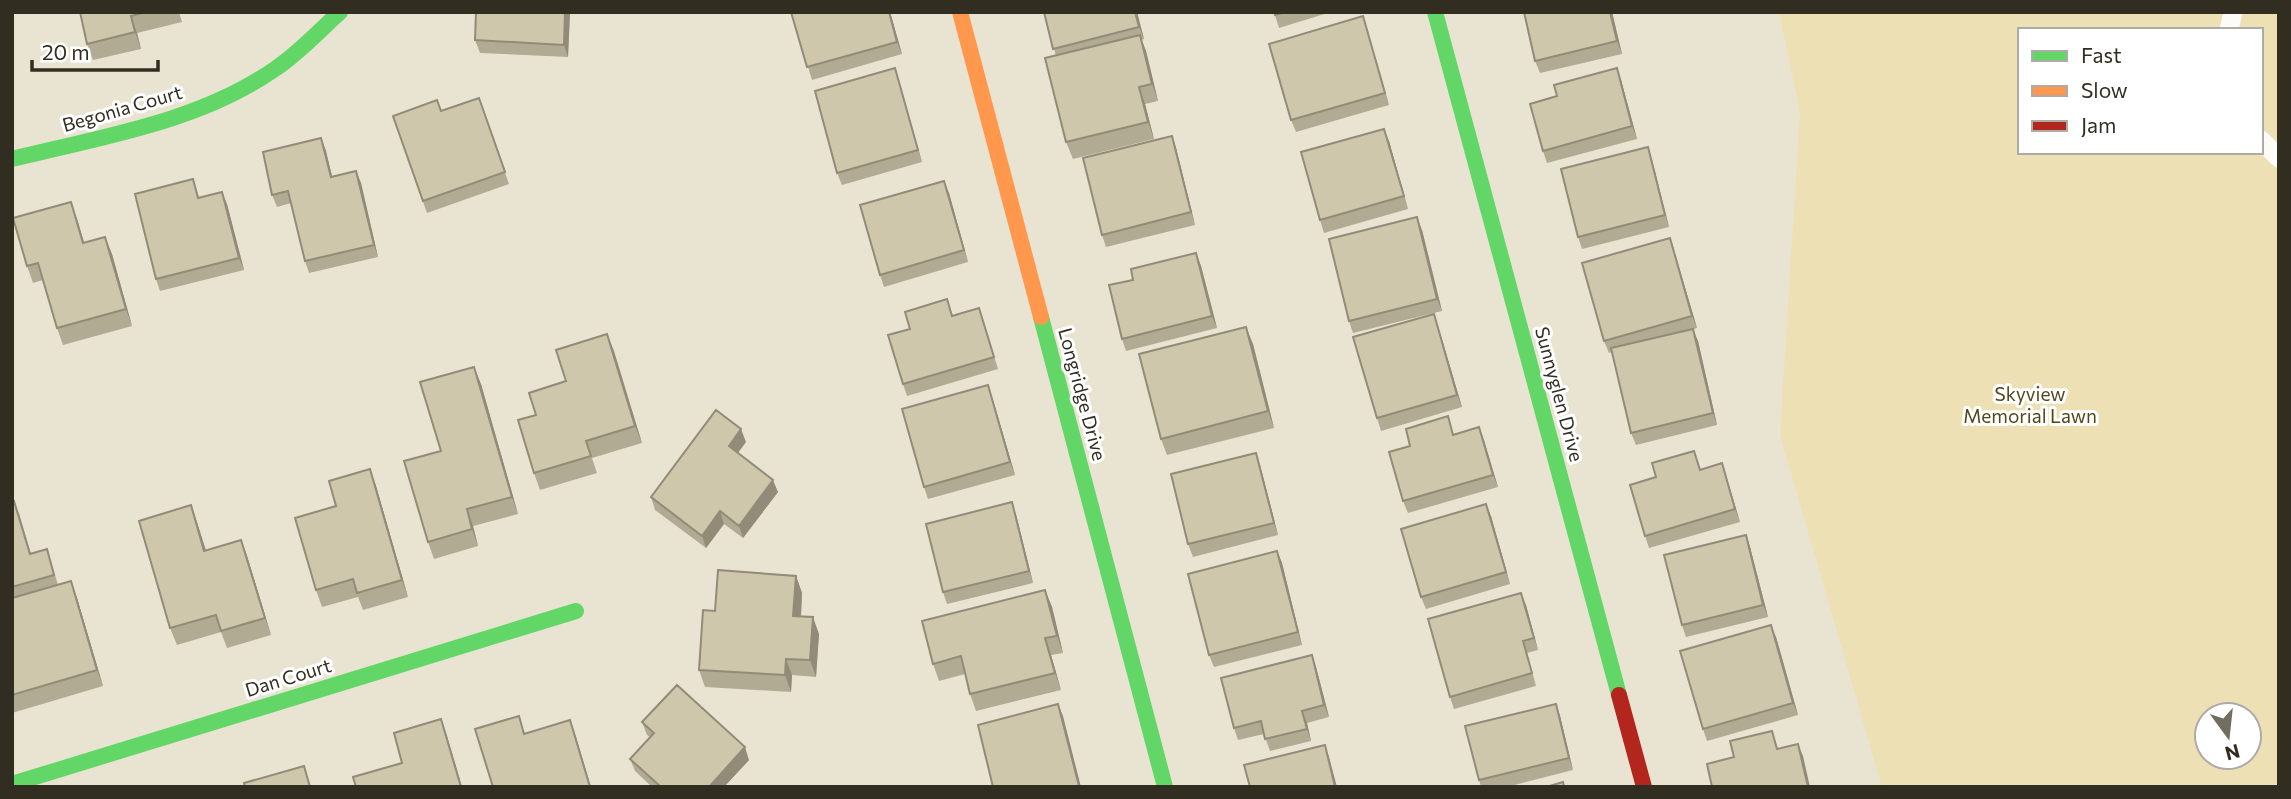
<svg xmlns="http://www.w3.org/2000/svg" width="2291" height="799" viewBox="0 0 2291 799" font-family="Commissioner,sans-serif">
<rect width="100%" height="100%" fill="#e9e4d2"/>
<!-- green -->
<path fill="#ece0b4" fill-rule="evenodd" d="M 1779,12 L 2279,12 L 2279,787 L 1882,787 L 1780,435 L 1800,112 ZM 2020,30 L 2261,30 L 2261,152 L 2020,152 ZM 2207,715 L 2249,715 L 2249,757 L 2207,757 Z"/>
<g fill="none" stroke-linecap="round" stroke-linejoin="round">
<!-- lane -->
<path stroke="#fcfbf8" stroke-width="19" d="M 2229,30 L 2233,12
M 2261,140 L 2279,158"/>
<!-- fast -->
<path stroke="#63d668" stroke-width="16" d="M 1435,12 L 1619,695
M 12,159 C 101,137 199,122 275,69 C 299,53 319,31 340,12
M 1041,317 L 1165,787
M 12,784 L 576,611"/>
<!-- slow -->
<path stroke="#ff974d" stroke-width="16" d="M 960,12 L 1041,317"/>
<!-- jam -->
<path stroke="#b3261e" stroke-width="16" d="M 1619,695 L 1644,787"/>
</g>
<!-- wall -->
<path fill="#b2ab94" d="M 80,12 L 179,12 L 182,22 L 137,33 L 141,49 L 93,60 L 87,44 Z
M 570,12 L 568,57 L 480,53 L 475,40 Z
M 791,12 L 890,12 L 902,54 L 812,80 Z
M 1044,12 L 1137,12 L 1144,39 L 1141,40 L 1146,51 L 1158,101 L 1145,104 L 1154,139 L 1073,159 L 1066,142 L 1056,56 Z
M 1274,12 L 1331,12 L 1279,28 Z
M 1524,12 L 1612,12 L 1622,54 L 1540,73 L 1535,61 Z
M 1367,29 L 1389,105 L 1296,132 L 1291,120 Z
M 895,68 L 922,162 L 842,185 L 837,173 Z
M 1621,80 L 1637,139 L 1547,163 L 1543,151 Z
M 479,98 L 509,184 L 427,213 L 393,116 L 441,111 Z
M 1172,136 L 1176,148 L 1195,225 L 1106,247 L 1102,235 Z
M 321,138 L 326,151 L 332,177 L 356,171 L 361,183 L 378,257 L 309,273 L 305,261 L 291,203 L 277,207 L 272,195 Z
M 1389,141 L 1408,209 L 1324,233 L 1320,220 Z
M 1648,147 L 1652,160 L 1669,227 L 1582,249 L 1578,237 Z
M 193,179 L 199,197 L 227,204 L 244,270 L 160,291 L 156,279 Z
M 949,193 L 968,262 L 884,287 L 880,275 Z
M 77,219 L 84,242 L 112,254 L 132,326 L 63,345 L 57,328 L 43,280 L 33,283 L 27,266 Z
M 1422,230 L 1442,311 L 1353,333 L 1349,321 Z
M 1670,238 L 1697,328 L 1691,330 L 1698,341 L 1717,425 L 1636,445 L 1631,433 L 1612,352 L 1609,353 L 1604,341 Z
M 1196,253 L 1201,266 L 1217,328 L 1126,351 L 1122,339 Z
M 1434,314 L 1462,407 L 1381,431 L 1377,418 Z
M 953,316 L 983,320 L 998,369 L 907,396 L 903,384 Z
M 607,334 L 642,443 L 592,458 L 597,473 L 540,490 L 534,473 L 536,415 Z
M 1253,344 L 1274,428 L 1167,455 L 1161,439 Z
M 481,384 L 518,514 L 473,526 L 478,546 L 434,559 L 428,542 L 441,451 Z
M 992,397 L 1015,475 L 928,499 L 924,487 Z
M 1479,427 L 1498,487 L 1408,513 L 1403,501 L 1410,446 Z
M 746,442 L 738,453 L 778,492 L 743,538 L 724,524 L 706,548 L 655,510 L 651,497 Z
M 1260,465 L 1278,535 L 1193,557 L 1188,544 Z
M 370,469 L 376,486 L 408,597 L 363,610 L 358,597 L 322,607 L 316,590 L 336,506 Z
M 1701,470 L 1726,476 L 1740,522 L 1649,548 L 1645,536 Z
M 12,502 L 19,513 L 31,554 L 51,561 L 58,585 L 77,598 L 103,686 L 12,713 Z
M 191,505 L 206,550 L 241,540 L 247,556 L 271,635 L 227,648 L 221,632 L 177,645 L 170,628 Z
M 1016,515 L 1033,583 L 947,604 L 943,592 Z
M 1491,516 L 1510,584 L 1426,609 L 1421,597 Z
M 1746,535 L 1750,547 L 1768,617 L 1686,637 L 1682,625 Z
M 1277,551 L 1282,563 L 1302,645 L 1214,667 L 1209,655 Z
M 796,576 L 802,593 L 801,617 L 819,634 L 816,677 L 792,675 L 791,692 L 705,687 L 699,670 L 715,611 Z
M 1045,590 L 1052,607 L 1063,653 L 1051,655 L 1061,690 L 976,711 L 970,694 L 965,674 L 939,681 L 933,664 Z
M 1526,605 L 1538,650 L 1527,653 L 1536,686 L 1454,709 L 1450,697 Z
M 1776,637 L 1798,715 L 1707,741 L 1703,729 Z
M 1316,667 L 1329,717 L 1307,723 L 1311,741 L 1270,751 L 1264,734 L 1238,740 L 1234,728 Z
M 1556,704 L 1560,716 L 1573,770 L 1507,787 L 1481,787 L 1479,780 Z
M 642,722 L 749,760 L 724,787 L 652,787 L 635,771 L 630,759 L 650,737 L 647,735 Z"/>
<!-- shaded-wall -->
<path fill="#918b78" d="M 565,12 L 570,12 L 568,57 L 564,45 Z
M 889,12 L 890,12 L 902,54 L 897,42 Z
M 1135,12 L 1137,12 L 1144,39 L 1139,27 Z
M 1610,12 L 1612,12 L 1622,54 L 1617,41 Z
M 131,16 L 137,33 L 141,49 L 135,32 Z
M 1363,16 L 1367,29 L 1389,105 L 1385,93 Z
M 1140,35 L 1146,51 L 1158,101 L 1152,84 Z
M 895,68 L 899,81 L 922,162 L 918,150 Z
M 1617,68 L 1621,80 L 1637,139 L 1632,126 Z
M 1139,87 L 1145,104 L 1154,139 L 1148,122 Z
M 1384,129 L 1389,141 L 1408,209 L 1404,196 Z
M 1172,136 L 1176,148 L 1195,225 L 1191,212 Z
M 321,138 L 326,151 L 335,189 L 331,177 Z
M 1648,147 L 1652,160 L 1669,227 L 1665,215 Z
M 356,171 L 361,183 L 378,257 L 374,245 Z
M 944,181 L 949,193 L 968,262 L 964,250 Z
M 222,192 L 227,204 L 244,270 L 239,258 Z
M 71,202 L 77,219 L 89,260 L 83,243 Z
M 1417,217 L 1422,230 L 1442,311 L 1437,299 Z
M 105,237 L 112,254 L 132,326 L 126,309 Z
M 1670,238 L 1674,250 L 1697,328 L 1692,316 Z
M 1196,253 L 1201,266 L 1217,328 L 1212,316 Z
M 1434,314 L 1438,326 L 1462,407 L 1457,395 Z
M 1246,327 L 1253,344 L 1274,428 L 1268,411 Z
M 1693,329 L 1698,341 L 1717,425 L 1713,413 Z
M 607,334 L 614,351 L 642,443 L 635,426 Z
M 474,367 L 481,384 L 518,514 L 512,497 Z
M 988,385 L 992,397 L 1015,475 L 1010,462 Z
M 1479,427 L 1484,440 L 1498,487 L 1493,475 Z
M 741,429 L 746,442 L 733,459 L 729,446 Z
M 1256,453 L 1260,465 L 1278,535 L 1274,523 Z
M 1722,463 L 1726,476 L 1740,522 L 1735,509 Z
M 370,469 L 376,486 L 408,597 L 402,580 Z
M 773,480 L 778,492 L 743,538 L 739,526 Z
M 1012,502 L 1016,515 L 1033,583 L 1029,571 Z
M 1486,504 L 1491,516 L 1510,584 L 1506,572 Z
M 191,505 L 197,522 L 211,568 L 204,551 Z
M 467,509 L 473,526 L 478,546 L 472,529 Z
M 720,511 L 724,524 L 706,548 L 702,536 Z
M 1746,535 L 1750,547 L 1768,617 L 1763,605 Z
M 241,540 L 247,556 L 271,635 L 265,618 Z
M 1277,551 L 1282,563 L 1302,645 L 1298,632 Z
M 796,576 L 802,593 L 800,633 L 793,616 Z
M 71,581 L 77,598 L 103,686 L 97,670 Z
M 1045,590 L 1052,607 L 1063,653 L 1057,636 Z
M 1521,593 L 1526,605 L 1538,650 L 1534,638 Z
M 813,617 L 819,634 L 816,677 L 810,660 Z
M 1771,625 L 1776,637 L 1798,715 L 1793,703 Z
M 1045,638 L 1051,655 L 1061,690 L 1055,673 Z
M 1312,655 L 1316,667 L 1329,717 L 1324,705 Z
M 786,659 L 792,675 L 791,692 L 785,675 Z
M 1058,704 L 1063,716 L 1081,787 L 1079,786 Z
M 1556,704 L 1560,716 L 1573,770 L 1569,758 Z
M 1302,711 L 1307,723 L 1311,741 L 1307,729 Z
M 441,719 L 447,736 L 462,787 L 461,787 Z
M 570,720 L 576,737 L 591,787 L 590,787 Z
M 1798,744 L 1803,756 L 1810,787 L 1808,787 Z
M 1325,745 L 1329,757 L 1337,787 L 1335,787 Z
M 745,747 L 749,760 L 724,787 L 709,787 Z"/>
<!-- building -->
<path fill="#cfc7ac" stroke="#918b78" stroke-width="2" d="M 80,12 L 146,12 L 131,16 L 135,32 L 87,44 Z
M 476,12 L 565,12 L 564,45 L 475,40 Z
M 791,12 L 889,12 L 897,42 L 807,67 Z
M 1044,12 L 1135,12 L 1139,27 L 1053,49 Z
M 1274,12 L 1286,12 L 1275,15 Z
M 1524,12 L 1610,12 L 1617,41 L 1535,61 Z
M 1363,16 L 1385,93 L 1291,120 L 1269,44 Z
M 1140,35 L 1152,84 L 1139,87 L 1148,122 L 1066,142 L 1045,58 Z
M 895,68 L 918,150 L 837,173 L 815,91 Z
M 1617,68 L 1632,126 L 1543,151 L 1530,104 L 1557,96 L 1554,85 Z
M 479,98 L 505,172 L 423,201 L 393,116 L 437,100 L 441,111 Z
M 1384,129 L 1404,196 L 1320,220 L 1301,152 Z
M 1172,136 L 1191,212 L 1102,235 L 1083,158 Z
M 321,138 L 331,177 L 356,171 L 374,245 L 305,261 L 288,191 L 272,195 L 263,152 Z
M 1648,147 L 1665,215 L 1578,237 L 1561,169 Z
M 193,179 L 198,198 L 222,192 L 239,258 L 156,279 L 135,194 Z
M 944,181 L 964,250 L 880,275 L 860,205 Z
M 71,202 L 83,243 L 105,237 L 126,309 L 57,328 L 38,263 L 27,266 L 13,218 Z
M 1417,217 L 1437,299 L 1349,321 L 1329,239 Z
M 1670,238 L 1692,316 L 1604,341 L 1582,263 Z
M 1196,253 L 1212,316 L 1122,339 L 1109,285 L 1133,280 L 1131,269 Z
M 947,299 L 952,316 L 979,308 L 994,357 L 903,384 L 888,335 L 910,329 L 905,312 Z
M 1434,314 L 1457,395 L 1377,418 L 1353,337 Z
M 1246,327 L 1268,411 L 1161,439 L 1139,354 Z
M 1693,329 L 1713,413 L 1631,433 L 1611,348 Z
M 607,334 L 635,426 L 586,441 L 591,456 L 534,473 L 518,420 L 536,415 L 529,393 L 566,381 L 556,350 Z
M 474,367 L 512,497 L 467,509 L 472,529 L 428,542 L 404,461 L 441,451 L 420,382 Z
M 988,385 L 1010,462 L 924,487 L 902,409 Z
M 716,410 L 741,429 L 729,446 L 773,480 L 739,526 L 720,511 L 702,536 L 651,497 Z
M 1448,416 L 1453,435 L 1479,427 L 1493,475 L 1403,501 L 1389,452 L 1410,446 L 1406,429 Z
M 1694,451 L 1700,470 L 1722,463 L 1735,509 L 1645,536 L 1630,485 L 1656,477 L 1652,463 Z
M 1256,453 L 1274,523 L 1188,544 L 1171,474 Z
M 370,469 L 402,580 L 357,593 L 353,579 L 316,590 L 295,518 L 336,506 L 329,481 Z
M 14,501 L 30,554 L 47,549 L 54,575 L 12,587 L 12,502 Z
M 1012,502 L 1029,571 L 943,592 L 926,524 Z
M 1486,504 L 1506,572 L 1421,597 L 1401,529 Z
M 191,505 L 204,551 L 241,540 L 265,618 L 221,631 L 216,615 L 170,628 L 139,521 Z
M 1746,535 L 1763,605 L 1682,625 L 1664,555 Z
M 1277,551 L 1298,632 L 1209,655 L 1188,574 Z
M 718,570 L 796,576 L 793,616 L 813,617 L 810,660 L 786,659 L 785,675 L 699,670 L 703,610 L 715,611 Z
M 71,581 L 97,670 L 12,695 L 12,598 Z
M 1045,590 L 1057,636 L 1045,638 L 1055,673 L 970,694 L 961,656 L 933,664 L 922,621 Z
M 1521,593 L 1534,638 L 1523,641 L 1532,673 L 1450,697 L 1428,619 Z
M 1771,625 L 1793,703 L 1703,729 L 1680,651 Z
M 1312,655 L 1324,705 L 1302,711 L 1307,729 L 1265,739 L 1261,721 L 1234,728 L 1221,678 Z
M 677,685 L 745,747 L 709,787 L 661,787 L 630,759 L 654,733 L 642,722 Z
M 1058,704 L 1079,786 L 993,787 L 978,725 Z
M 1556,704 L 1569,758 L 1479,780 L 1465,726 Z
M 519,716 L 524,734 L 570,720 L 590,787 L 493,787 L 475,729 Z
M 441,719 L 461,787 L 356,787 L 353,777 L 402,763 L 394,733 Z
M 1772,731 L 1777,749 L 1798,744 L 1808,787 L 1712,787 L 1707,764 L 1734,757 L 1730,741 Z
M 1325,745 L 1335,787 L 1250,787 L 1244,765 Z
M 304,766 L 310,787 L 245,787 L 244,783 Z
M 1563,782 L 1564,787 L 1546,787 Z"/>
<g text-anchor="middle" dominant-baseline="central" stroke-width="6" stroke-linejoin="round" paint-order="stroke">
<!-- street labels -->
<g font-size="19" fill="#312e21" stroke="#fff">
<text transform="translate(122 108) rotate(-16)">Begonia Court</text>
<text transform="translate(1083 394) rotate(75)">Longridge Drive</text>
<text transform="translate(1560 394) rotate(75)">Sunnyglen Drive</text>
<text transform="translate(288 677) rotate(-17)">Dan Court</text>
</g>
<!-- park labels -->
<g font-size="19" fill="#52471c" stroke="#fff">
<text x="2030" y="393">Skyview<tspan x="2030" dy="22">Memorial Lawn</tspan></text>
</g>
</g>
<!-- border -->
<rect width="2291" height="799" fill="none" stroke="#312e21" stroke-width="28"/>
<!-- legend -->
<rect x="2018" y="28" width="245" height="126" fill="#ffffff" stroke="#adaba6" stroke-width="2"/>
<rect x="2032" y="51" width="35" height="10" fill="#63d668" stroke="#adaba6" stroke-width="2"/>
<text x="2081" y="63" font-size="21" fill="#312e21">Fast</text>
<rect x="2032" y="86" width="35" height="10" fill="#ff974d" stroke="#adaba6" stroke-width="2"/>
<text x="2081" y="98" font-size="21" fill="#312e21">Slow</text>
<rect x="2032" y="121" width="35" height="10" fill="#b3261e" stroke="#adaba6" stroke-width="2"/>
<text x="2081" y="133" font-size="21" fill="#312e21">Jam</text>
<!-- north arrow -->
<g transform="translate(2228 736) rotate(165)"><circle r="33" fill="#ffffff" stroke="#adaba6" stroke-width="2"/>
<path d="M0-5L12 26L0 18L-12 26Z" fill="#716e5f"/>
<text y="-10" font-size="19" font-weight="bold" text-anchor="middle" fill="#312e21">N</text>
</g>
<!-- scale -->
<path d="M32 60v10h126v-10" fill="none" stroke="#312e21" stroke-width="3.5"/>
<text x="42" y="60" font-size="21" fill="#312e21" stroke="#ffffff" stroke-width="5" paint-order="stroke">20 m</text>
</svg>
